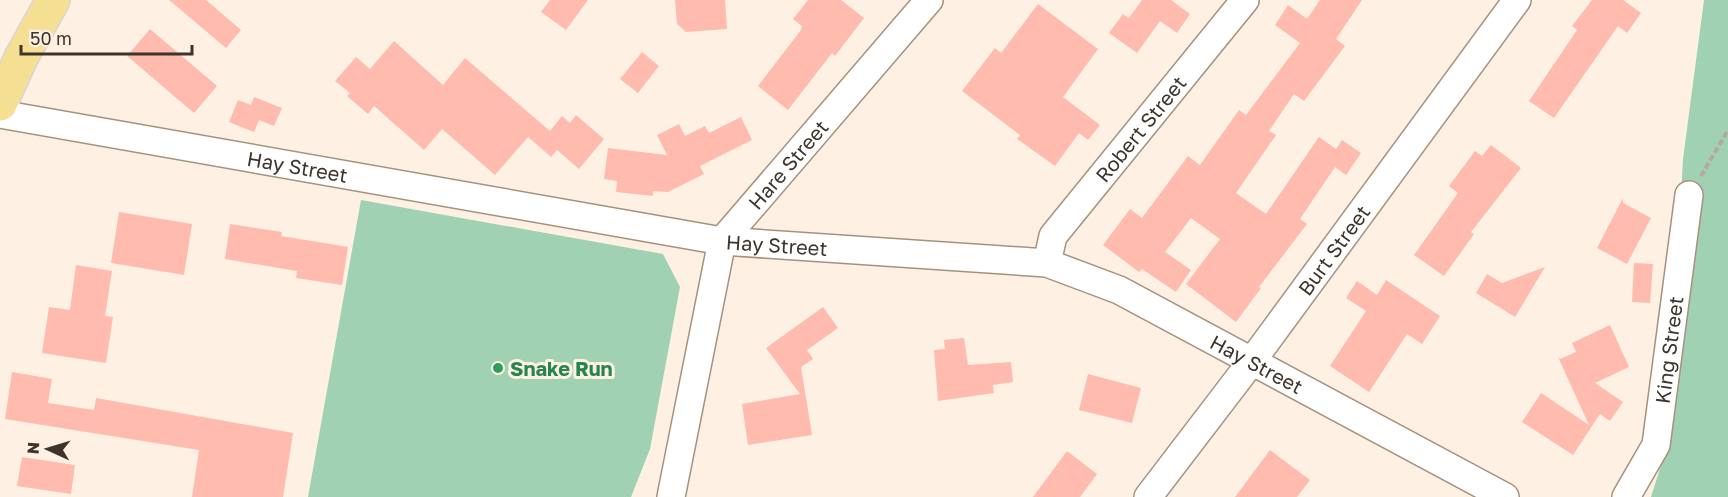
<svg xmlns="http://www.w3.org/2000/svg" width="1728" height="497" viewBox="0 0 1728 497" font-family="'Golos Text',sans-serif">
<rect width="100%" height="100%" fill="#fef1e3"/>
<!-- green -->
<path fill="#a0d1b3" d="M 1704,0 L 1728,0 L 1728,497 L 1651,497 L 1668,443 L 1683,159 Z
M 361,200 L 663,254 L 680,287 L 650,449 L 631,497 L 308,497 Z"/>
<!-- building -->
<path fill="#febbae" d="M 169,0 L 206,0 L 241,30 L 226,48 Z
M 550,0 L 588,0 L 566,30 L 541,12 Z
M 675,0 L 725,0 L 727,29 L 686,32 L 677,24 Z
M 808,0 L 841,0 L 864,18 L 835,56 L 832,53 L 788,110 L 758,86 L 801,30 L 802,26 L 793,19 Z
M 1142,0 L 1171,0 L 1190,14 L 1177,33 L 1160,21 L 1137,53 L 1109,33 L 1123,14 L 1129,18 Z
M 1320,0 L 1362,0 L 1336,39 L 1345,46 L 1304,101 L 1294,94 L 1269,131 L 1276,135 L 1236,193 L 1266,214 L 1319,137 L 1336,149 L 1342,140 L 1361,153 L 1346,175 L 1335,167 L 1300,219 L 1307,224 L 1259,287 L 1261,288 L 1236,322 L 1186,284 L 1220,239 L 1191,218 L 1165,252 L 1191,270 L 1176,292 L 1142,269 L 1139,272 L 1103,245 L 1130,209 L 1142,218 L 1188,156 L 1200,165 L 1239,110 L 1246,115 L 1300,43 L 1275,25 L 1288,5 L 1307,19 Z
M 1592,0 L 1623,0 L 1641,13 L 1627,33 L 1618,26 L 1554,118 L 1529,101 L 1577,30 L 1572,26 Z
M 1038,4 L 1098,49 L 1063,97 L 1100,125 L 1088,140 L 1079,133 L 1055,166 L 1017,139 L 1020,135 L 962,91 L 995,48 L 1001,53 Z
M 150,29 L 217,86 L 194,113 L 127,56 Z
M 394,41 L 443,85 L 465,58 L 550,131 L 562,116 L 570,123 L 576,115 L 604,139 L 579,169 L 557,150 L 551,157 L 528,137 L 495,175 L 442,129 L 424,150 L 374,106 L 368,114 L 347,96 L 350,93 L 335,81 L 356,57 L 370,69 Z
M 642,52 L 659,66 L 638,93 L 620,79 Z
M 254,97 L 282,108 L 274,126 L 259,120 L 254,132 L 229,122 L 238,100 L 251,105 Z
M 741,117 L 752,140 L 700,166 L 704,174 L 668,192 L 653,191 L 653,196 L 616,192 L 617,181 L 604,179 L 608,148 L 667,155 L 657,135 L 679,124 L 685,136 L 705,126 L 709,133 Z
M 1491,145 L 1521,168 L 1471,232 L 1474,234 L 1444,276 L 1414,255 L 1458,193 L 1449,186 L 1475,151 L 1482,156 Z
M 1623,198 L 1623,203 L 1651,218 L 1627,264 L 1597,248 Z
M 119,212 L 192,224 L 184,275 L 111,263 Z
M 230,224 L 282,232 L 281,236 L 348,247 L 342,285 L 296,278 L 297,271 L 225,259 Z
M 1634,263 L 1653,264 L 1650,303 L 1632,302 Z
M 76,265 L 112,271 L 105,316 L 113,317 L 106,363 L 42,353 L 49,307 L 70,310 Z
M 1545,267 L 1515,317 L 1476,293 L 1487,274 L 1502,283 Z
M 1386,280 L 1440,316 L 1422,344 L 1407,334 L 1369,392 L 1330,366 L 1366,311 L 1346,298 L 1357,281 L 1377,295 Z
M 823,307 L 838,328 L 807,350 L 813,359 L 801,367 L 812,435 L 748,445 L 742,404 L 800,394 L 766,348 Z
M 1610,325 L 1629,367 L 1595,383 L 1623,402 L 1610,421 L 1600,414 L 1573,455 L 1522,422 L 1541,393 L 1589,425 L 1558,357 L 1560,359 L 1576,352 L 1572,343 Z
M 964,338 L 968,365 L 1011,362 L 1013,382 L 993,385 L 994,393 L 938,401 L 934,350 L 945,349 L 944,340 Z
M 12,372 L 52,379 L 48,403 L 94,410 L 96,398 L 293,433 L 283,497 L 192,497 L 199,450 L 5,419 Z
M 1088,374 L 1141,388 L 1132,423 L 1079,410 Z
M 1270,450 L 1310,480 L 1297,497 L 1235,497 Z
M 1067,451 L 1097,474 L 1080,497 L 1033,497 Z
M 22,457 L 75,465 L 71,494 L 17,486 Z"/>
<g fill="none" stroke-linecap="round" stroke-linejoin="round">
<defs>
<g id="minor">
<path id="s1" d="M 0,114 L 722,241 L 1047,263 L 1119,290 L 1505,497"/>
<path id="s2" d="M 1047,263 L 1053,236 L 1245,0"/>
<path id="s3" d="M 671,497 L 722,241 L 929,0"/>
<path id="s4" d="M 1148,497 L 1252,361 L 1517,0"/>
<path id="s5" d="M 1626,497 L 1656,445 L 1689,195"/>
</g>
<path id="major" d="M 0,104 L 21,58 L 53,0"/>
</defs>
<!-- minor casing -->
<use href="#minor" stroke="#a6917c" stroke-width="30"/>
<!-- major casing -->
<use href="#major" stroke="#d8d6d5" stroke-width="36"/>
<!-- path -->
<path stroke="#b5a99d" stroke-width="4" stroke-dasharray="6 3" stroke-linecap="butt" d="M 1701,176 L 1728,130"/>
<!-- minor -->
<use href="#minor" stroke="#fff" stroke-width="27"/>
<!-- major -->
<use href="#major" stroke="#f4df93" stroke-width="33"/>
</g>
<!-- markers -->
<circle fill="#2e9e5b" stroke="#fef1e3" stroke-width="2" cx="498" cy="368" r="6"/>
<g text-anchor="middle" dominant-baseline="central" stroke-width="6" stroke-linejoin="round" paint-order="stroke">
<!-- street labels -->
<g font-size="20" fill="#3d342b" stroke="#fef1e3">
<text stroke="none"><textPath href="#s2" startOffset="166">Robert Street</textPath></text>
<text stroke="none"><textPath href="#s3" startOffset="362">Hare Street</textPath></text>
<text stroke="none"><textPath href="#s1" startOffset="302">Hay Street</textPath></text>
<text stroke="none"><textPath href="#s1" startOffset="788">Hay Street</textPath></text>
<text stroke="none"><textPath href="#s4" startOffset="309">Burt Street</textPath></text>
<text stroke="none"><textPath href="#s5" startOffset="156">King Street</textPath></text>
<text stroke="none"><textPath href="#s1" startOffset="1292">Hay Street</textPath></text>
</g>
<!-- leisure labels -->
<g font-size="20" font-weight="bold" fill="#27864d" stroke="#fef1e3" text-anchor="start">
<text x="510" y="368">Snake Run</text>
</g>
</g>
<!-- north arrow -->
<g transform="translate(48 449) rotate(274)" stroke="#fef1e3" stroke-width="4.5" paint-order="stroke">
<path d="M0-4.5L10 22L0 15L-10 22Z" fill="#3d342b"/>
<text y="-9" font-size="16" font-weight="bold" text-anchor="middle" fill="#3d342b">N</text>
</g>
<!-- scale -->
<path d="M21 45v9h171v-9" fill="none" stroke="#3d342b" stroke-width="3"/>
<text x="30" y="45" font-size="18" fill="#3d342b" stroke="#fef1e3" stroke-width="4.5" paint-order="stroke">50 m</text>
</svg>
